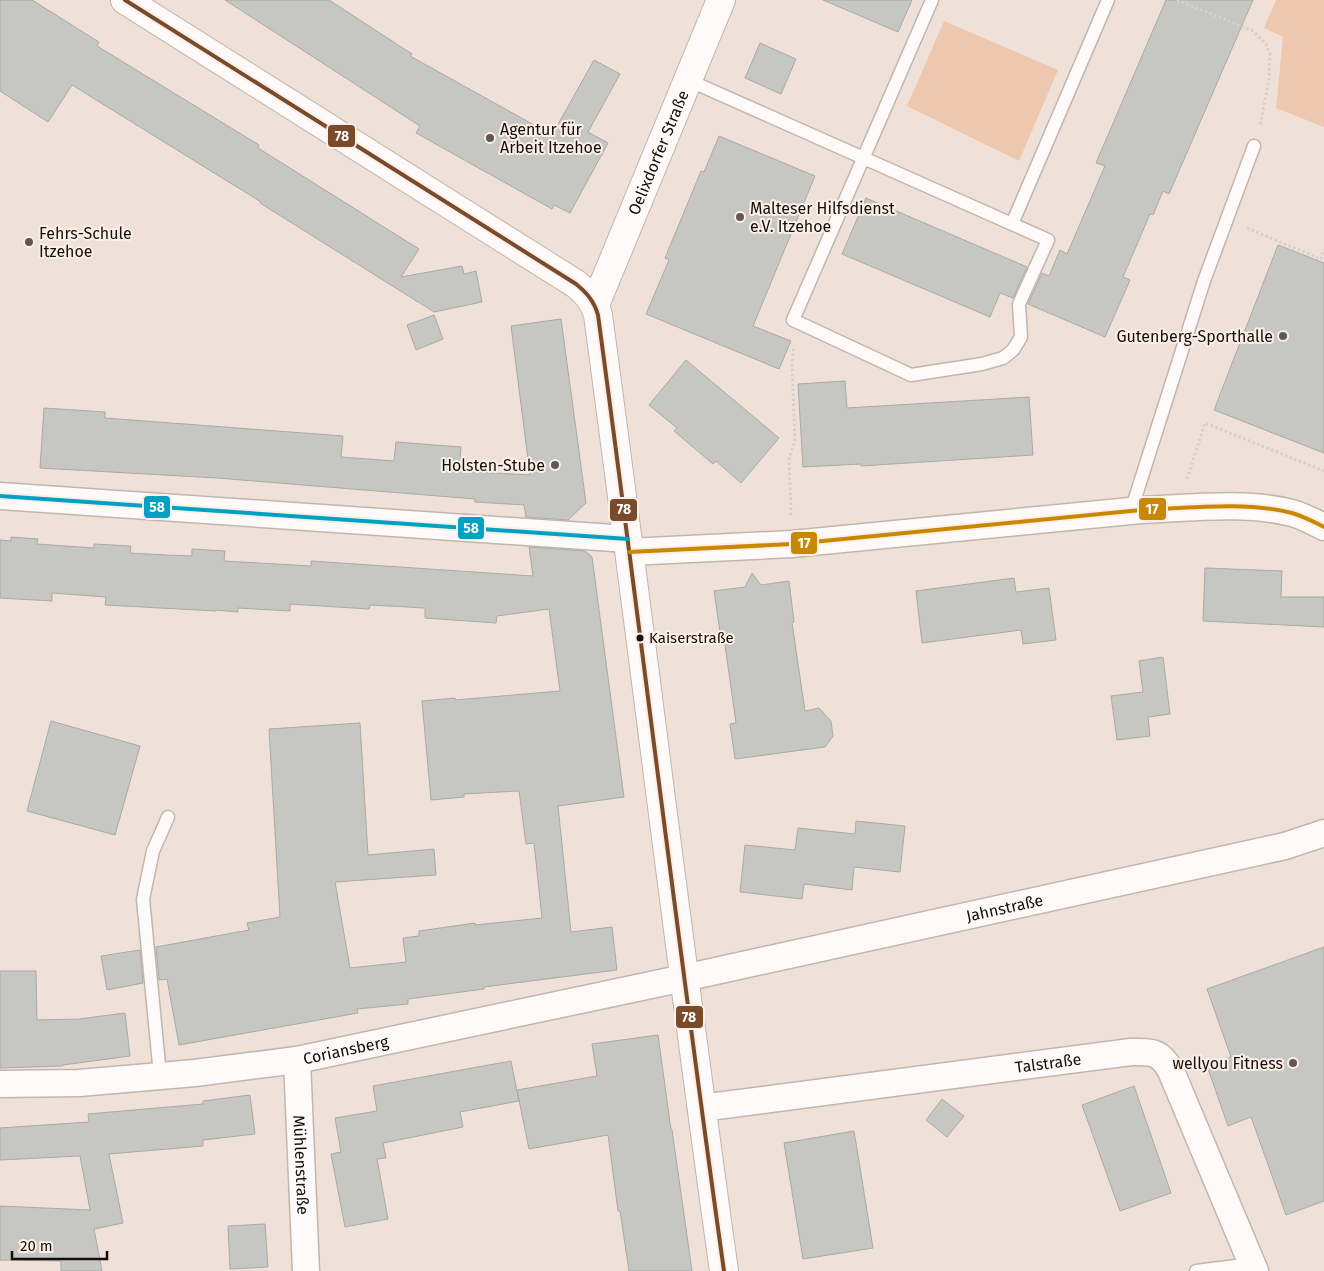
<svg xmlns="http://www.w3.org/2000/svg" width="1324" height="1271" viewBox="0 0 1324 1271" font-family="'Fira Sans',sans-serif">
<rect width="100%" height="100%" fill="#f0e1d8"/>
<!-- green -->
<path fill="#eec8ae" d="M 1276,0 L 1324,0 L 1324,127 L 1276,108 L 1283,37 L 1264,28 Z
M 944,21 L 1058,70 L 1019,161 L 907,106 Z"/>
<!-- building -->
<path fill="#c6c6c3" stroke="#a9a9a6" d="M 0,0 L 32,0 L 99,42 L 97,46 L 259,145 L 258,148 L 419,249 L 401,277 L 462,266 L 464,274 L 476,271 L 482,302 L 434,312 L 260,203 L 261,202 L 72,85 L 48,122 L 0,91 Z
M 225,0 L 329,0 L 412,54 L 410,56 L 552,135 L 594,60 L 620,74 L 588,132 L 608,143 L 570,213 L 554,205 L 552,209 L 416,133 L 420,126 Z
M 823,0 L 912,0 L 898,32 Z
M 1166,0 L 1253,0 L 1169,194 L 1163,191 L 1153,215 L 1150,214 L 1123,277 L 1130,280 L 1105,337 L 1028,304 L 1042,273 L 1049,276 L 1060,250 L 1067,254 L 1105,166 L 1096,163 Z
M 760,43 L 796,59 L 781,94 L 745,78 Z
M 719,136 L 815,176 L 753,326 L 791,341 L 779,369 L 646,314 L 669,260 L 665,258 L 701,171 L 704,172 Z
M 866,198 L 1027,267 L 1013,298 L 1000,293 L 990,317 L 842,254 Z
M 1278,245 L 1324,263 L 1324,453 L 1214,410 Z
M 434,315 L 443,339 L 416,350 L 407,325 Z
M 561,319 L 586,503 L 568,520 L 526,517 L 524,505 L 475,502 L 475,499 L 217,478 L 40,468 L 44,408 L 105,412 L 105,418 L 343,436 L 341,457 L 394,461 L 396,442 L 461,447 L 459,471 L 530,475 L 511,326 Z
M 686,360 L 779,438 L 741,483 L 716,461 L 713,464 L 674,431 L 677,428 L 649,405 Z
M 845,381 L 847,408 L 1029,397 L 1033,455 L 861,466 L 861,464 L 803,467 L 798,384 Z
M 11,537 L 38,539 L 37,544 L 94,548 L 94,544 L 131,546 L 130,553 L 166,555 L 192,556 L 192,549 L 225,551 L 224,561 L 311,566 L 311,561 L 533,576 L 529,547 L 585,551 L 592,557 L 624,797 L 558,806 L 571,932 L 612,927 L 617,970 L 484,987 L 484,989 L 408,999 L 408,1004 L 357,1009 L 358,1013 L 179,1045 L 167,979 L 159,980 L 156,947 L 249,930 L 247,923 L 280,917 L 269,729 L 360,723 L 368,855 L 434,849 L 436,875 L 335,882 L 350,968 L 406,962 L 403,938 L 419,936 L 419,931 L 475,923 L 475,925 L 542,918 L 534,843 L 526,844 L 519,791 L 464,794 L 464,797 L 431,800 L 422,701 L 455,698 L 455,700 L 560,691 L 549,609 L 497,616 L 496,623 L 425,618 L 425,608 L 370,605 L 369,609 L 290,604 L 290,611 L 238,608 L 238,612 L 216,610 L 216,611 L 105,605 L 106,597 L 52,593 L 52,601 L 0,598 L 0,540 L 11,541 Z
M 1205,568 L 1282,571 L 1281,597 L 1324,597 L 1324,627 L 1203,621 Z
M 752,573 L 761,585 L 789,581 L 794,622 L 792,623 L 805,711 L 819,708 L 831,721 L 833,736 L 825,747 L 735,759 L 730,724 L 736,723 L 723,631 L 720,632 L 714,591 L 745,587 Z
M 1014,578 L 1016,592 L 1049,588 L 1056,640 L 1023,644 L 1021,630 L 922,643 L 916,591 Z
M 1163,657 L 1170,714 L 1148,717 L 1150,736 L 1117,740 L 1111,696 L 1143,692 L 1139,661 Z
M 51,721 L 140,746 L 115,835 L 27,811 Z
M 856,821 L 905,826 L 900,872 L 854,867 L 852,890 L 804,884 L 802,899 L 740,892 L 745,845 L 795,850 L 798,828 L 855,834 Z
M 1324,947 L 1324,1201 L 1286,1215 L 1251,1117 L 1228,1126 L 1207,1066 L 1231,1057 L 1207,989 Z
M 140,950 L 143,983 L 107,990 L 101,956 Z
M 0,971 L 36,971 L 37,1020 L 79,1019 L 125,1013 L 130,1056 L 63,1065 L 63,1066 L 0,1068 Z
M 658,1035 L 671,1130 L 672,1130 L 692,1271 L 629,1271 L 620,1211 L 618,1211 L 608,1135 L 529,1149 L 517,1090 L 597,1076 L 592,1044 Z
M 511,1061 L 519,1101 L 460,1112 L 463,1127 L 383,1143 L 386,1158 L 377,1159 L 388,1219 L 345,1227 L 331,1154 L 341,1152 L 335,1118 L 377,1111 L 373,1086 Z
M 1134,1086 L 1171,1193 L 1120,1211 L 1082,1105 Z
M 250,1095 L 255,1134 L 203,1140 L 203,1146 L 109,1154 L 123,1223 L 94,1229 L 102,1271 L 61,1271 L 61,1261 L 0,1260 L 0,1206 L 90,1210 L 80,1156 L 0,1160 L 0,1128 L 89,1122 L 88,1114 L 203,1104 L 203,1101 Z
M 942,1099 L 964,1116 L 947,1137 L 926,1120 Z
M 854,1131 L 873,1248 L 803,1259 L 784,1143 Z
M 265,1224 L 268,1267 L 230,1269 L 228,1226 Z"/>
<g fill="none" stroke-linecap="round" stroke-linejoin="round">
<defs>
<path id="lane" d="M 932,0 L 793,320 L 911,375 L 982,364 L 1003,358 L 1013,350 L 1021,337 L 1019,304 L 1048,240 L 1012,224 L 1108,0
M 688,80 L 1012,224
M 1131,511 L 1204,281 L 1254,146
M 160,1075 L 143,899 L 153,851 L 168,817
M 1196,1271 L 1252,1264"/>
<g id="street">
<path d="M 0,496 L 628,539"/>
<path d="M 629,552 L 792,544 L 1141,510 C 1188,508 1246,501 1292,513 C 1303,516 1314,522 1324,527"/>
<path id="s1" d="M 297,1060 L 306,1271"/>
<path id="s2" d="M 0,1084 L 79,1083 L 195,1073 L 297,1060 L 684,978 L 1285,846 L 1324,833"/>
<path id="s3" d="M 701,1108 L 1131,1052 C 1153,1052 1160,1051 1171,1071 L 1255,1271"/>
</g>
<g id="secondary">
<path d="M 125,0 L 576,284 C 587,293 594,301 598,315 C 641,633 679,953 724,1271"/>
<path id="s4" d="M 595,305 L 721,0"/>
</g>
</defs>
<!-- lane casing -->
<use href="#lane" stroke="#c1b6af" stroke-width="15"/>
<!-- street casing -->
<use href="#street" stroke="#c1b6af" stroke-width="29"/>
<!-- secondary casing -->
<use href="#secondary" stroke="#c1b6af" stroke-width="30"/>
<!-- path -->
<path stroke="#d5d1ce" stroke-width="3" stroke-dasharray="2.5 2.5" stroke-linecap="butt" d="M 1177,0 L 1253,31 L 1266,44 L 1270,55 L 1269,79 L 1260,126
M 1247,228 L 1321,259 L 1323,251 L 1324,252
M 1187,479 L 1205,423 L 1324,471
M 791,515 L 789,458 L 795,441 L 792,362 L 794,345"/>
<!-- lane -->
<use href="#lane" stroke="#fdfaf9" stroke-width="12"/>
<!-- street -->
<use href="#street" stroke="#fdfaf9" stroke-width="26"/>
<!-- secondary -->
<use href="#secondary" stroke="#fdfaf9" stroke-width="28"/>
<defs>
<path id="bus-1" d="M 125,0 L 576,284 C 587,293 594,301 598,315 C 641,633 679,953 724,1271"/>
<path id="bus-2" d="M 0,496 L 628,539"/>
<path id="bus-3" d="M 629,552 L 792,544 L 1141,510 C 1188,508 1246,501 1292,513 C 1303,516 1314,522 1324,527"/>
</defs>
<!-- bus-1 casing -->
<use href="#bus-1" stroke="#fbf0e9" stroke-width="8"/>
<!-- bus-2 casing -->
<use href="#bus-2" stroke="#fbf0e9" stroke-width="8"/>
<!-- bus-3 casing -->
<use href="#bus-3" stroke="#fbf0e9" stroke-width="8"/>
<!-- bus-1 -->
<use href="#bus-1" stroke="#7a4b2a" stroke-width="4"/>
<!-- bus-2 -->
<use href="#bus-2" stroke="#01a1c4" stroke-width="4"/>
<!-- bus-3 -->
<use href="#bus-3" stroke="#ca8802" stroke-width="4"/>
</g>
<!-- markers -->
<g fill="#625851" stroke="#fbf0e9" stroke-width="2">
<circle cx="490" cy="138" r="5"/>
<circle cx="740" cy="217" r="5"/>
<circle cx="29" cy="242" r="5"/>
<circle cx="1283" cy="336" r="5"/>
<circle cx="555" cy="465" r="5"/>
<circle cx="1293" cy="1063" r="5"/>
</g>
<circle fill="#160e08" stroke="#fbf0e9" stroke-width="2" cx="640" cy="638" r="4.5"/>
<g text-anchor="middle" dominant-baseline="central" stroke-width="4" stroke-linejoin="round" paint-order="stroke">
<!-- bus labels -->
<g font-size="15" fill="#160e08" stroke="#fbf0e9" text-anchor="start">
<text x="649" y="638">Kaiserstraße</text>
</g>
<!-- poi labels -->
<g font-size="16" fill="#160e08" stroke="#fbf0e9" text-anchor="start">
<text x="500" y="129">Agentur für<tspan x="500" dy="18">Arbeit Itzehoe</tspan></text>
<text x="750" y="208">Malteser Hilfsdienst<tspan x="750" dy="18">e.V. Itzehoe</tspan></text>
<text x="39" y="233">Fehrs-Schule<tspan x="39" dy="18">Itzehoe</tspan></text>
<text x="1273" y="336" text-anchor="end">Gutenberg-Sporthalle</text>
<text x="545" y="465" text-anchor="end">Holsten-Stube</text>
<text x="1283" y="1063" text-anchor="end">wellyou Fitness</text>
</g>
<!-- street labels -->
<g font-size="16" fill="#160e08" stroke="#fbf0e9">
<text stroke="none"><textPath href="#s4" startOffset="165">Oelixdorfer Straße</textPath></text>
<text stroke="none"><textPath href="#s2" startOffset="1022">Jahnstraße</textPath></text>
<text stroke="none"><textPath href="#s2" startOffset="348">Coriansberg</textPath></text>
<text stroke="none"><textPath href="#s3" startOffset="350">Talstraße</textPath></text>
<text stroke="none"><textPath href="#s1" startOffset="105">Mühlenstraße</textPath></text>
</g>
</g>
<g stroke="#fbf0e9" stroke-width="2">
<rect x="327" y="124" width="29" height="24" rx="5" fill="#7a4b2a"/>
<rect x="143" y="495" width="28" height="24" rx="5" fill="#01a1c4"/>
<rect x="1138" y="497" width="29" height="24" rx="5" fill="#ca8802"/>
<rect x="609" y="498" width="29" height="24" rx="5" fill="#7a4b2a"/>
<rect x="457" y="516" width="28" height="24" rx="5" fill="#01a1c4"/>
<rect x="790" y="531" width="28" height="24" rx="5" fill="#ca8802"/>
<rect x="675" y="1005" width="29" height="24" rx="5" fill="#7a4b2a"/>
</g>
<g font-size="14" text-anchor="middle" font-weight="bold" fill="#fff">
<text x="342" y="141">78</text>
<text x="157" y="512">58</text>
<text x="1152" y="514">17</text>
<text x="624" y="514">78</text>
<text x="471" y="533">58</text>
<text x="804" y="548">17</text>
<text x="689" y="1022">78</text>
</g>
<!-- scale -->
<path d="M12 1251v8h95v-8" fill="none" stroke="#160e08" stroke-width="2.5"/>
<text x="20" y="1251" font-size="15" fill="#160e08" stroke="#fbf0e9" stroke-width="4" paint-order="stroke">20 m</text>
</svg>
